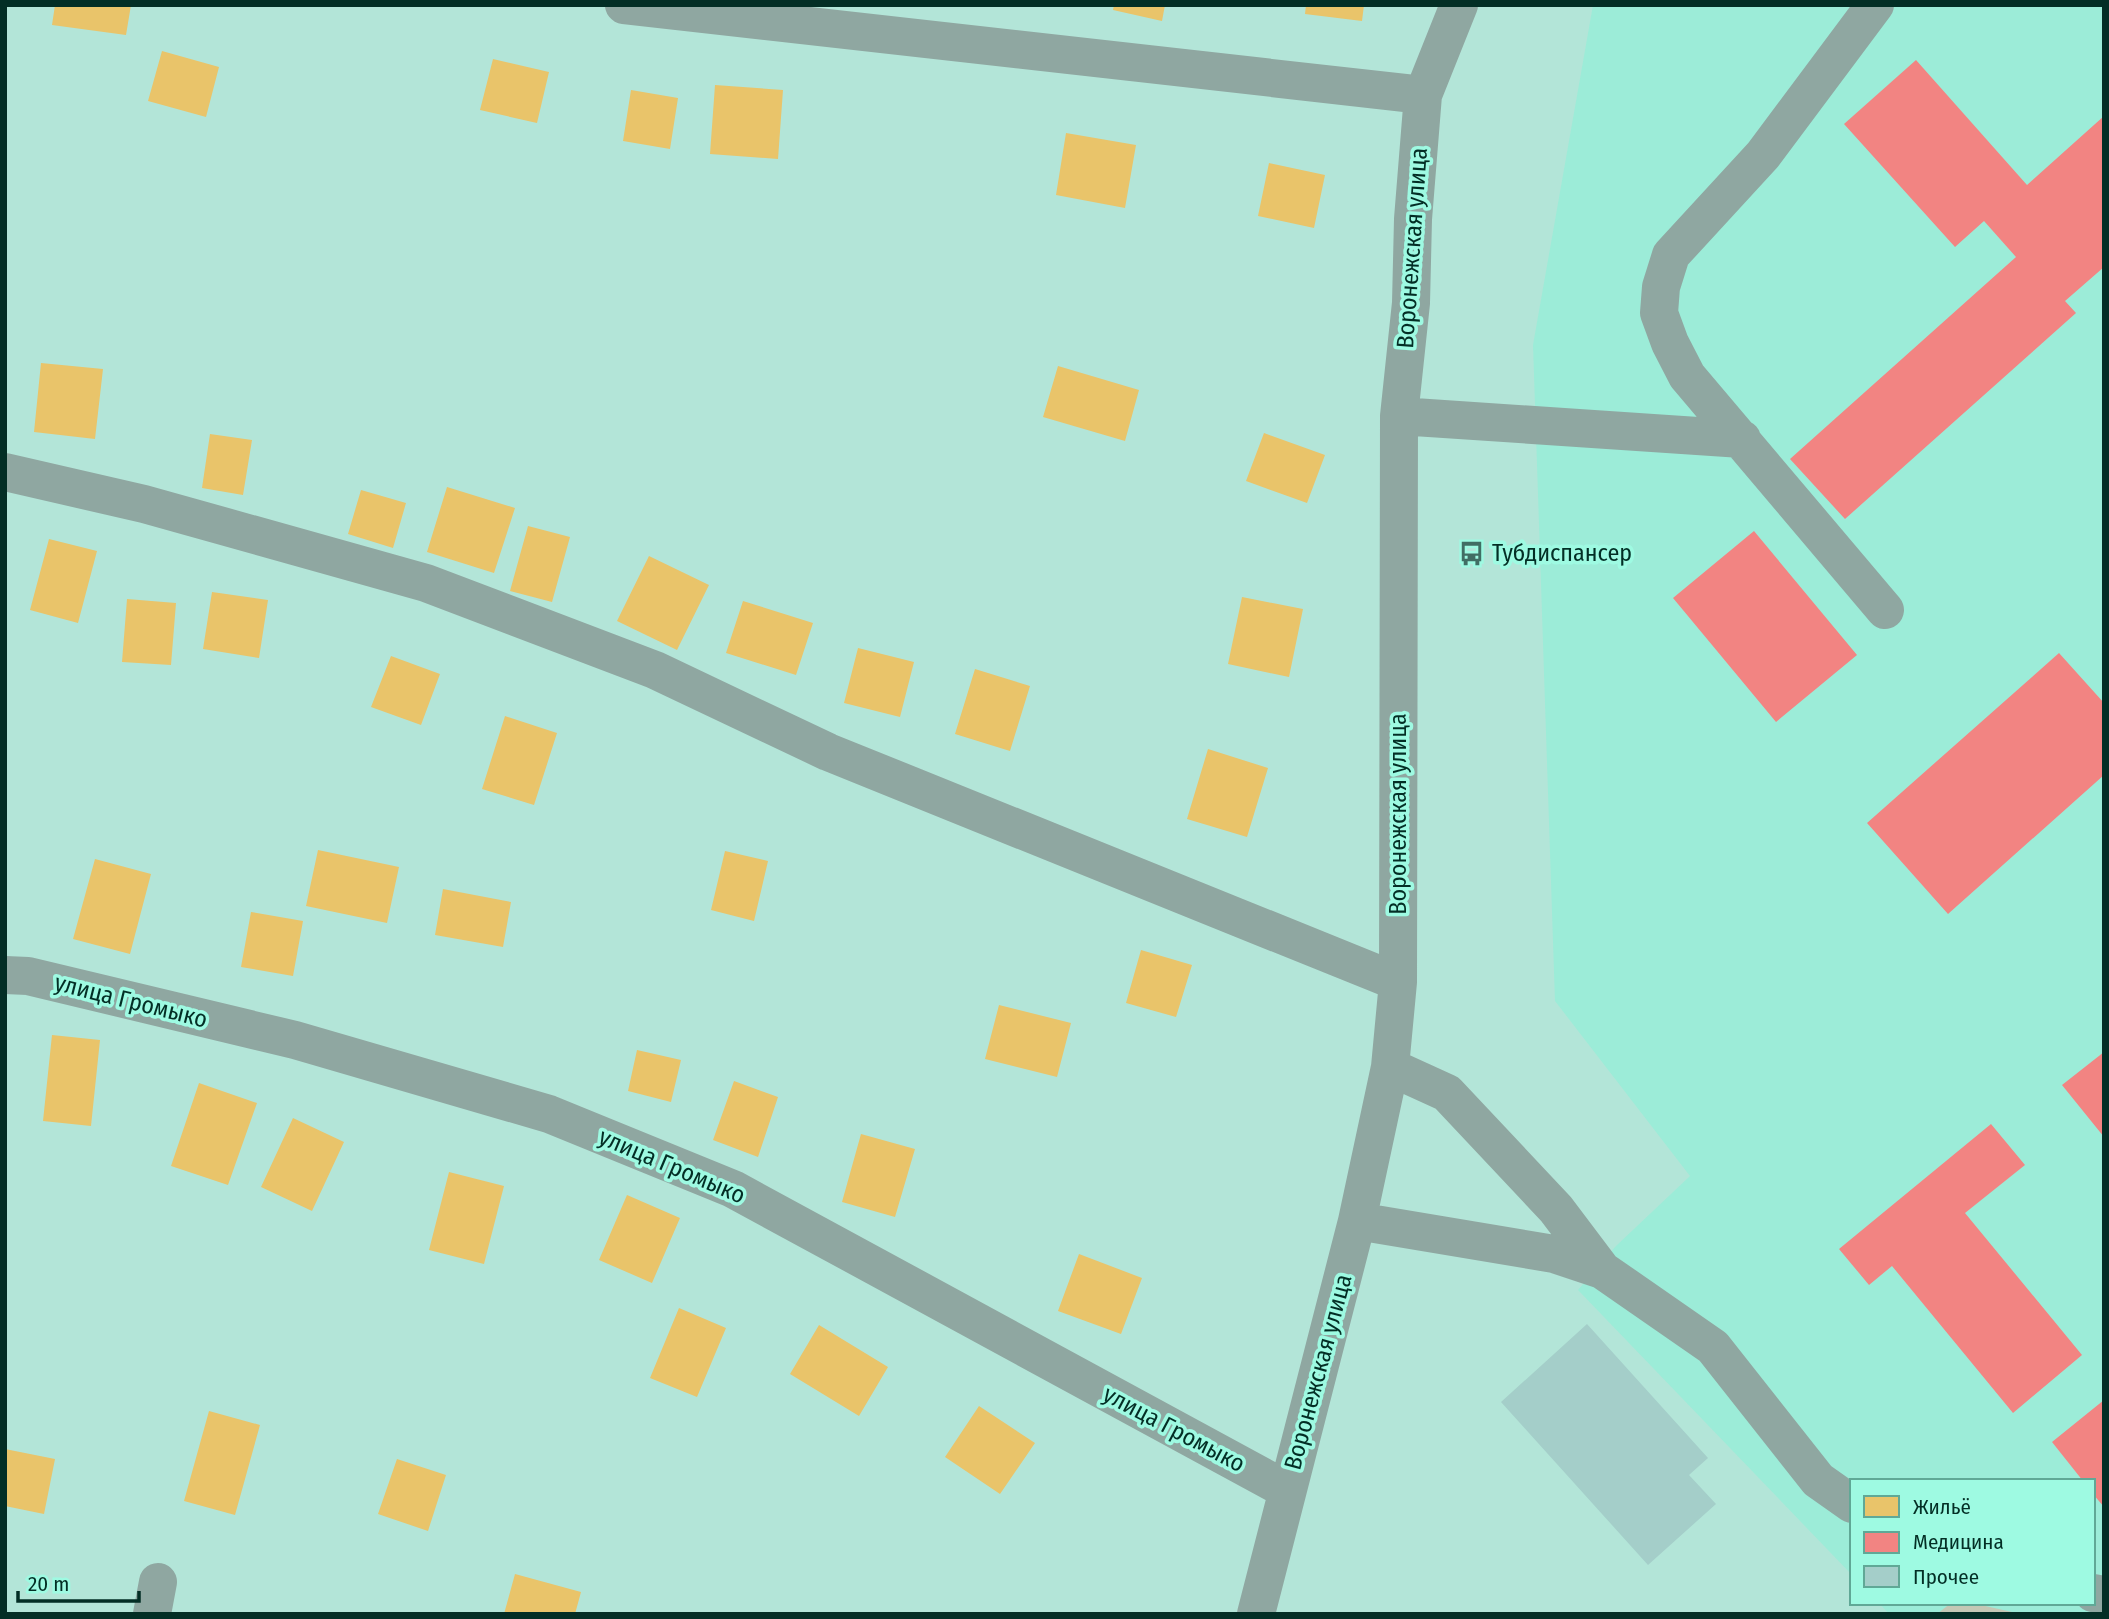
<svg xmlns="http://www.w3.org/2000/svg" width="2109" height="1619" viewBox="0 0 2109 1619" font-family="'Fira Sans Condensed',sans-serif">
<rect width="100%" height="100%" fill="#b3e5d8"/>
<!-- built -->
<path fill="#9cecd8" d="M 1593,5 L 2104,5 L 2104,1614 L 1889,1614 L 1879,1603 L 2093,1603 L 2093,1481 L 1852,1481 L 1852,1575 L 1578,1290 L 1616,1246 L 1690,1176 L 1555,1001 L 1533,345 Z"/>
<!-- green -->
<path fill="#c4c8b5" d="M 1951,1603 L 1972,1603 L 2021,1614 L 1937,1614 Z"/>
<!-- homes -->
<path fill="#e9c46a" d="M 55,5 L 131,5 L 126,35 L 52,25 Z
M 1114,5 L 1165,5 L 1162,21 L 1113,10 Z
M 1306,5 L 1364,5 L 1362,21 L 1305,14 Z
M 162,51 L 219,67 L 206,117 L 148,101 Z
M 493,59 L 549,72 L 537,123 L 480,110 Z
M 715,85 L 783,90 L 778,159 L 710,154 Z
M 631,90 L 678,98 L 670,149 L 623,141 Z
M 1066,133 L 1136,145 L 1125,208 L 1056,195 Z
M 1269,163 L 1325,175 L 1314,228 L 1258,216 Z
M 41,363 L 103,369 L 95,439 L 34,432 Z
M 1058,366 L 1139,390 L 1125,441 L 1043,417 Z
M 1264,433 L 1325,455 L 1307,503 L 1246,481 Z
M 210,434 L 252,440 L 243,495 L 202,488 Z
M 447,487 L 515,508 L 494,573 L 427,552 Z
M 361,490 L 406,503 L 393,548 L 348,534 Z
M 528,526 L 570,537 L 552,602 L 510,591 Z
M 49,539 L 97,551 L 78,623 L 30,610 Z
M 649,556 L 709,585 L 677,650 L 617,621 Z
M 212,592 L 268,600 L 259,658 L 203,649 Z
M 1242,597 L 1303,609 L 1289,677 L 1228,664 Z
M 127,599 L 176,603 L 171,665 L 122,662 Z
M 743,601 L 813,623 L 796,675 L 726,653 Z
M 858,648 L 914,662 L 900,717 L 844,703 Z
M 391,656 L 440,674 L 421,725 L 371,707 Z
M 975,669 L 1030,686 L 1010,751 L 955,734 Z
M 505,716 L 557,733 L 534,805 L 482,789 Z
M 1208,749 L 1268,768 L 1247,837 L 1187,819 Z
M 318,850 L 399,867 L 387,923 L 306,906 Z
M 725,851 L 768,861 L 754,921 L 711,910 Z
M 95,859 L 151,874 L 130,954 L 73,939 Z
M 443,889 L 511,902 L 503,947 L 435,935 Z
M 251,912 L 303,921 L 293,976 L 241,967 Z
M 1141,950 L 1192,965 L 1176,1017 L 1126,1003 Z
M 999,1005 L 1071,1023 L 1057,1077 L 985,1059 Z
M 52,1035 L 100,1040 L 91,1126 L 43,1121 Z
M 637,1050 L 681,1060 L 671,1102 L 628,1091 Z
M 734,1081 L 778,1097 L 758,1157 L 713,1140 Z
M 199,1083 L 257,1103 L 228,1185 L 171,1166 Z
M 293,1118 L 344,1142 L 312,1211 L 261,1187 Z
M 861,1134 L 915,1149 L 895,1217 L 842,1202 Z
M 449,1172 L 504,1186 L 484,1264 L 429,1250 Z
M 627,1195 L 680,1218 L 652,1283 L 599,1260 Z
M 1079,1254 L 1142,1278 L 1121,1334 L 1058,1311 Z
M 679,1308 L 726,1328 L 697,1397 L 650,1378 Z
M 819,1325 L 888,1367 L 859,1416 L 790,1374 Z
M 979,1406 L 1035,1443 L 1000,1494 L 945,1457 Z
M 209,1411 L 260,1425 L 235,1515 L 184,1501 Z
M 5,1449 L 55,1459 L 44,1514 L 5,1506 Z
M 397,1459 L 446,1475 L 428,1531 L 378,1514 Z
M 515,1574 L 581,1592 L 575,1614 L 504,1614 Z"/>
<!-- health -->
<path fill="#f28482" d="M 1916,60 L 2027,185 L 2104,116 L 2104,267 L 2065,301 L 2076,313 L 1845,519 L 1790,459 L 2016,257 L 1984,221 L 1955,247 L 1844,124 Z
M 1754,531 L 1857,655 L 1776,722 L 1673,598 Z
M 2059,653 L 2104,703 L 2104,775 L 1948,914 L 1867,823 Z
M 2104,1052 L 2104,1137 L 2062,1085 Z
M 1991,1124 L 2025,1165 L 1965,1213 L 2082,1355 L 2013,1413 L 1892,1266 L 1869,1285 L 1839,1249 Z
M 2104,1400 L 2104,1507 L 2093,1494 L 2093,1481 L 2083,1481 L 2052,1442 Z"/>
<!-- building -->
<path fill="#a4cec9" d="M 1587,1324 L 1708,1458 L 1689,1475 L 1716,1504 L 1648,1565 L 1501,1402 Z"/>
<g fill="none" stroke-linecap="round" stroke-linejoin="round">
<!-- minor -->
<path stroke="#8fa7a1" stroke-width="38" d="M 624,5 L 1423,95
M 1875,5 L 1763,155 L 1671,255 L 1661,287 L 1659,313 L 1670,343 L 1687,376 L 1885,610
M 1399,416 L 1742,439
M 5,472 L 144,504 L 426,583 L 655,670 L 828,752 L 1398,982
M 5,975 L 28,976 L 295,1040 L 549,1114 L 733,1189 L 1287,1490
M 1390,1067 L 1447,1093 L 1556,1209 L 1602,1270
M 1357,1221 L 1554,1254 L 1602,1270 L 1713,1347 L 1818,1480 L 1852,1504
M 2093,1593 L 2104,1595
M 152,1614 L 158,1582
M 1256,1614 L 1357,1221 L 1390,1067 L 1398,982 L 1399,416 L 1411,303 L 1413,219 L 1423,95 L 1459,5"/>
</g>
<!-- icons -->
<defs>
<symbol id="bus-bare" viewBox="-9 -9 18 18"><path d="M-5-6H5V4H4V6H2V4H-2V6H-4V4H-5ZM-3.5-4V0h7V-4ZM-3.5 1.2v1.5H-2V1.2ZM2 1.2v1.5H3.5V1.2Z" fill="#416e64" stroke="#9efae2" stroke-width="2.5" paint-order="stroke"/></symbol>
</defs>
<g fill-rule="evenodd">
<use href="#bus-bare" x="1454" y="536" width="35" height="35"/>
</g>
<g text-anchor="middle" dominant-baseline="central" stroke-width="7" stroke-linejoin="round" paint-order="stroke">
<!-- street labels -->
<g font-size="24" fill="#032e25" stroke="#9efae2">
<text transform="translate(1412 248) rotate(-86)">Воронежская улица</text>
<text transform="translate(1398 814) rotate(-90)">Воронежская улица</text>
<text transform="translate(131 1001) rotate(14)">улица Громыко</text>
<text transform="translate(672 1166) rotate(23)">улица Громыко</text>
<text transform="translate(1318 1372) rotate(-75)">Воронежская улица</text>
<text transform="translate(1174 1429) rotate(28)">улица Громыко</text>
</g>
<!-- poi labels -->
<g font-size="24" fill="#032e25" stroke="#9efae2" text-anchor="start">
<text x="1492" y="553">Тубдиспансер</text>
</g>
</g>
<!-- border -->
<rect width="2109" height="1619" fill="none" stroke="#032e25" stroke-width="14"/>
<!-- legend -->
<rect x="1850" y="1479" width="245" height="126" fill="#9efae2" stroke="#60a896" stroke-width="2"/>
<rect x="1864" y="1496" width="35" height="21" fill="#e9c46a" stroke="#60a896" stroke-width="2"/>
<text x="1913" y="1514" font-size="21" fill="#032e25">Жильё</text>
<rect x="1864" y="1532" width="35" height="21" fill="#f28482" stroke="#60a896" stroke-width="2"/>
<text x="1913" y="1549" font-size="21" fill="#032e25">Медицина</text>
<rect x="1864" y="1566" width="35" height="21" fill="#a4cec9" stroke="#60a896" stroke-width="2"/>
<text x="1913" y="1584" font-size="21" fill="#032e25">Прочее</text>
<!-- scale -->
<path d="M18 1591v10h121v-10" fill="none" stroke="#032e25" stroke-width="3.5"/>
<text x="28" y="1591" font-size="21" fill="#032e25" stroke="#9efae2" stroke-width="5" paint-order="stroke">20 m</text>
</svg>
